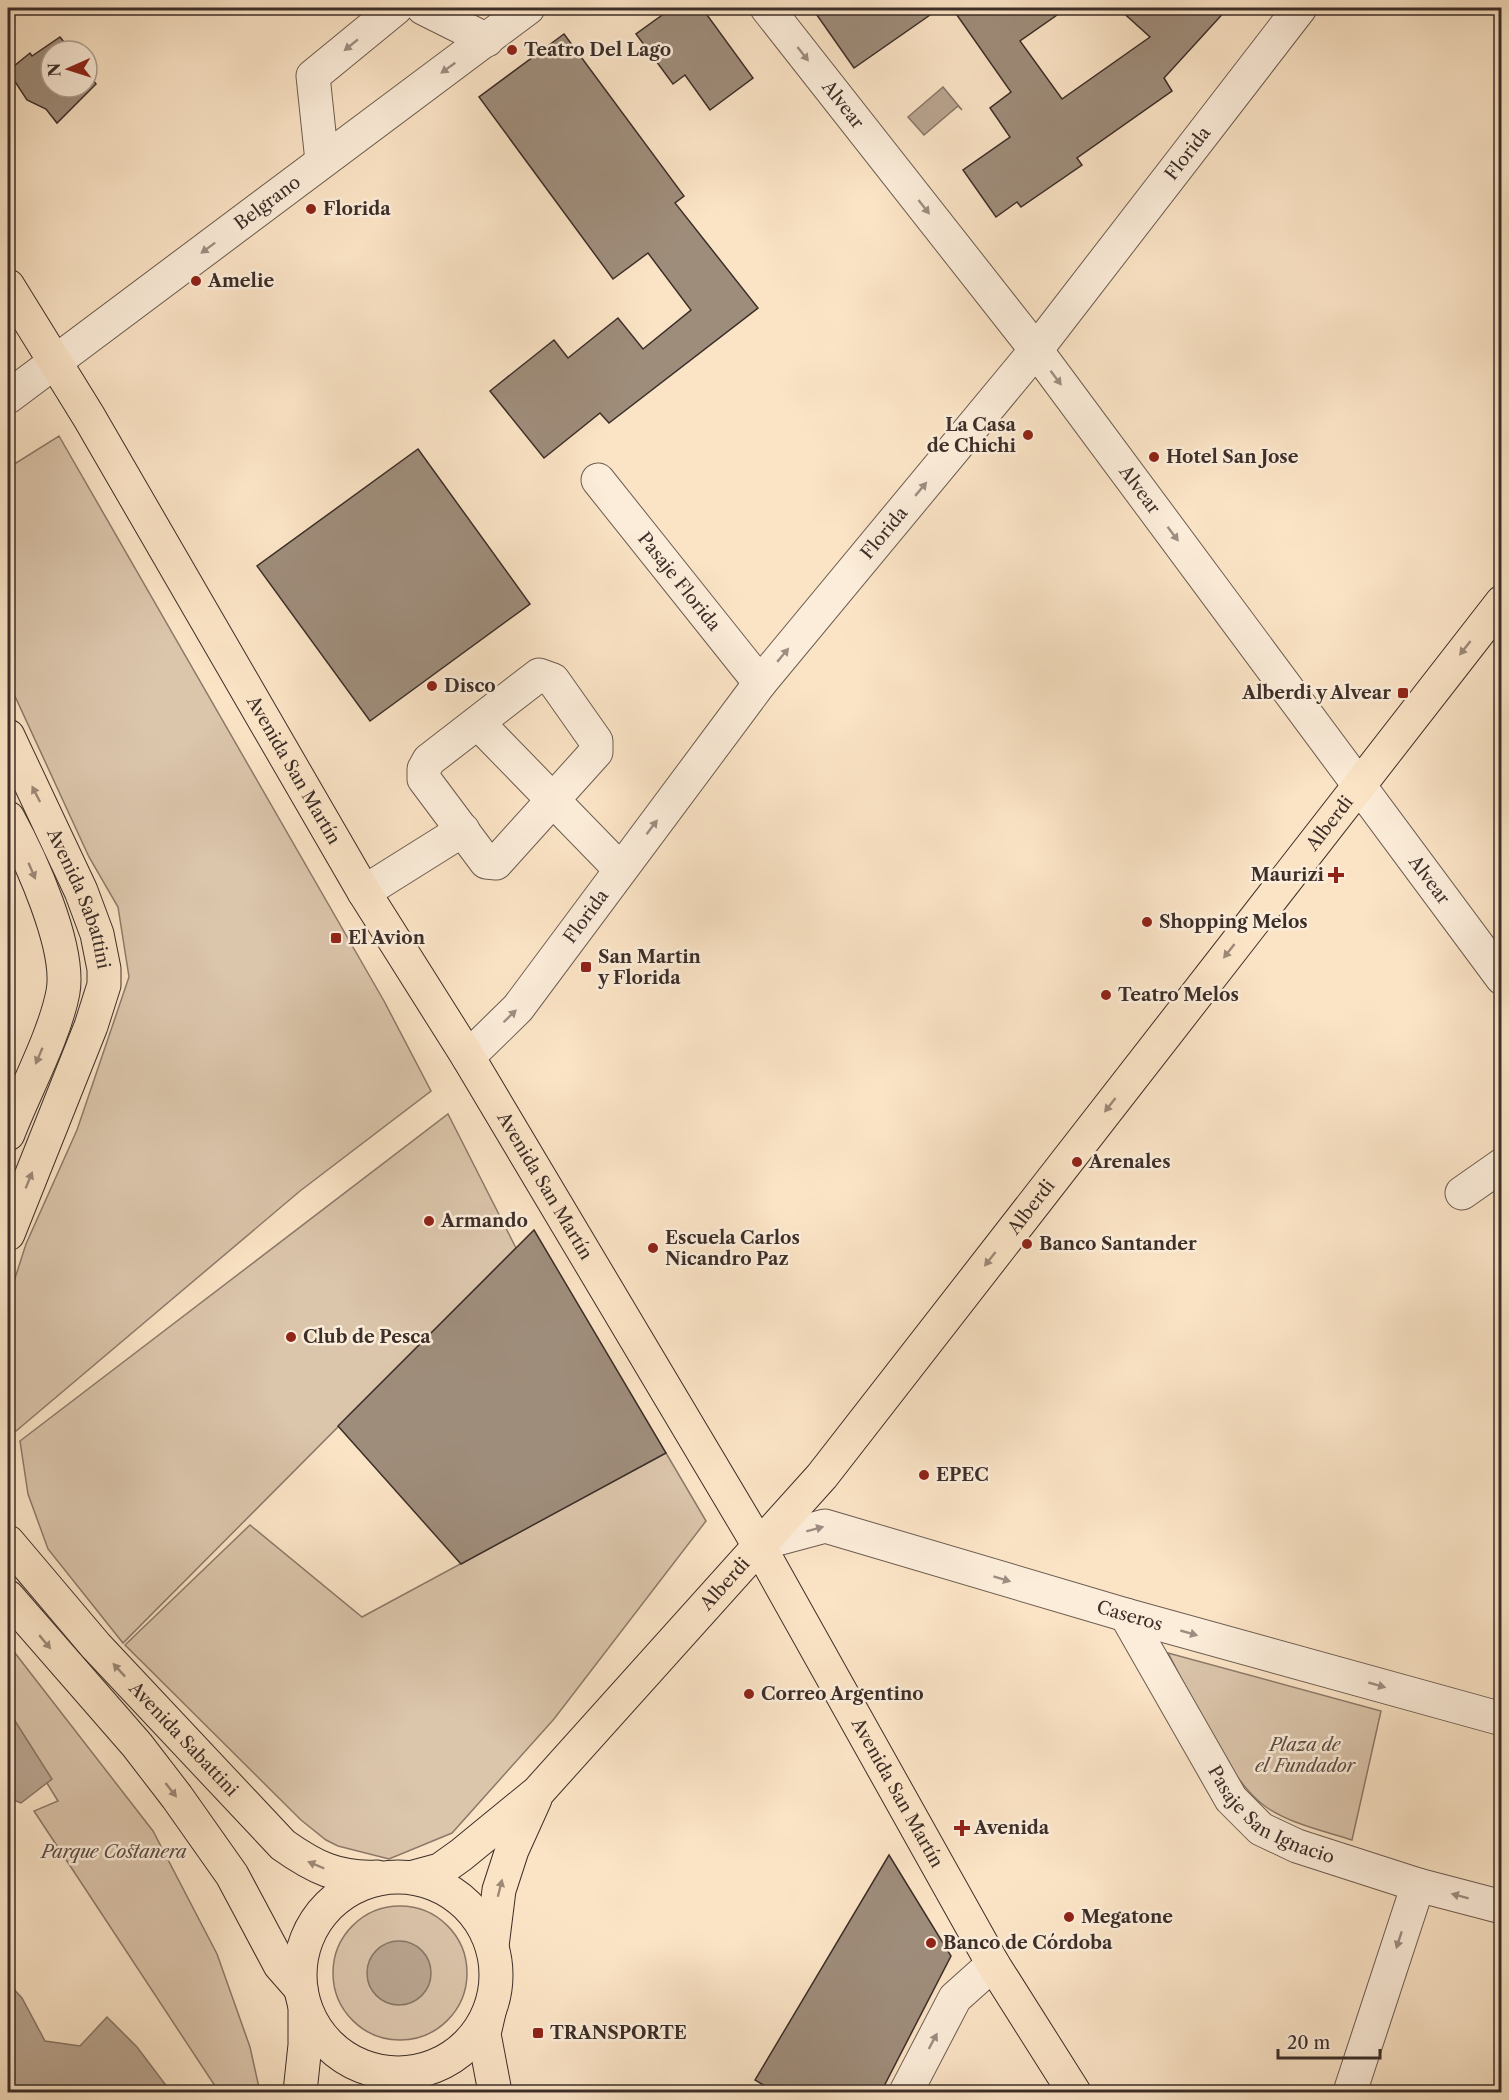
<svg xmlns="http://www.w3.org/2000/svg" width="1509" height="2100" viewBox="0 0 1509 2100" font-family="'Libre Caslon Text',serif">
<rect width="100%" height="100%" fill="#fbe4c6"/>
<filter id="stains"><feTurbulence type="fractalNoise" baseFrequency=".00333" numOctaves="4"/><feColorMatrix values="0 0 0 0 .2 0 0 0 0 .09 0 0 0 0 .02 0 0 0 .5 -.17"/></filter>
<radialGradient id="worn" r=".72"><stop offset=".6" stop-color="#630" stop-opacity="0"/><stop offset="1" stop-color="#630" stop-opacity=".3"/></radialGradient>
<!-- green -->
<path fill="#dbc5ab" stroke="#8c7a6a" stroke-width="1.5" d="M 59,436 L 384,1001 L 431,1091 L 300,1191 L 9,1437 L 8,1300 L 26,1244 L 77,1130 L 129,977 L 118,907 L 89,857 L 8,681 L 8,468 Z
M 448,1114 L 516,1248 L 123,1643 L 48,1549 L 28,1494 L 20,1441 Z
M 666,1453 L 706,1521 L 554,1719 L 452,1833 L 389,1859 L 338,1846 L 326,1840 L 301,1820 L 125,1645 L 250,1525 L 362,1617 Z
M 8,1644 L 153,1831 L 217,1954 L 250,2047 L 260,2092 L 219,2092 L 34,1811 L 58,1801 L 8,1720 Z
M 1168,1653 L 1381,1711 L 1352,1840 C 1324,1831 1291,1824 1266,1807 C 1229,1782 1191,1695 1168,1653 Z
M333 1973a67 67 0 1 1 134 0a67 67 0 1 1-134 0Z"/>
<!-- water -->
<path fill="#baa691" stroke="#887667" stroke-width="1.5" d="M 943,87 L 962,110 L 958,106 L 924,135 L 908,117 Z
M 8,1710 L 52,1779 L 21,1803 L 8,1798 Z
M367 1973a32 32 0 1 1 64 0a32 32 0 1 1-64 0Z
M 8,1983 L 22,1998 L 45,2041 L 80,2046 L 107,2017 L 137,2047 L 171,2092 L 8,2092 Z"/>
<!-- building -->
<path fill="#9f8d7b" stroke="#3c2e29" stroke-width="1.5" d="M 672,8 L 702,8 L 753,78 L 710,110 L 685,75 L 673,84 L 636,34 Z
M 812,8 L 940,8 L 854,68 Z
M 952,8 L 1067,8 L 1020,41 L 1062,99 L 1150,37 L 1118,8 L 1228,8 L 1164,78 L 1172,91 L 1077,158 L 1082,165 L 1021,207 L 1017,202 L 996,217 L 963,170 L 1010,137 L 990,108 L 1011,92 Z
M 564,34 L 684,196 L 675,203 L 758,308 L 609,423 L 600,413 L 544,458 L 490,391 L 554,340 L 568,358 L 618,318 L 643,349 L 691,310 L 648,253 L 613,279 L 479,97 Z
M 60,37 L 71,51 L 51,51 L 51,87 L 87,87 L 87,72 L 96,84 L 57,123 L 46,109 L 27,100 L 8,71 L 30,53 L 32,56 Z
M 418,449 L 530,604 L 370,721 L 257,566 Z
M 534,1230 L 666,1453 L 461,1564 L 338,1426 Z
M 889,1855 L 951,1956 L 881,2092 L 775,2092 L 755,2080 Z"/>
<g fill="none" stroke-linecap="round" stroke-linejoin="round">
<defs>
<g id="minor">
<path d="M 423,8 L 487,40"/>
<path id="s1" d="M 767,8 L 1036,350 L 1502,978"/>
<path d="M 322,161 L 313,76 L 396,8"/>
<path id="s2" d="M 8,397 L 528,8"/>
<path id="s3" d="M 598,480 L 760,683"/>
<path d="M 539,675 L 553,680 L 596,741 L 596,752 L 496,863 L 486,862 L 424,779 L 424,769 L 429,760 Z"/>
<path d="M 478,723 L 620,869"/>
<path d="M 364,892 L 463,830"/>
<path id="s4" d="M 468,1057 L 518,1008 L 760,683 L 1036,350 L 1300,8"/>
<path d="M 1462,1193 L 1502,1165"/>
<path id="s5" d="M 758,1544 L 825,1526 L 1126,1615 L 1502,1719"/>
<path id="s6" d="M 1126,1615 L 1231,1799 L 1261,1829 L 1297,1846 L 1418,1885 L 1502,1907"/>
<path d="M 906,2092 L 955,1998 L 993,1964"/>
<path d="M 1350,2092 L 1418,1885"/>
</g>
<g id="major">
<path id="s7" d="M 8,286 L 89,417 L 364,892 L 468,1057 L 758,1544 L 993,1964 L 1074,2092"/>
<path id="s8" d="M 8,736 L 81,891 L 97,934 L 104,969 L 104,985 L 91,1026 L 8,1234"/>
<path d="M 8,818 C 30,858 71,947 63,992 C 55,1035 24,1092 8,1134"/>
<path id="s9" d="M 8,1542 L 96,1646 L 283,1845 C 314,1867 338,1879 377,1877"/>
<path d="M 8,1597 L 137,1745 L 177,1797 L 232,1875 L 280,1965 L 301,1989"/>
<path id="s10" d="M 414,1877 L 440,1870 L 461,1855 L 538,1792 L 822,1476 L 1502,602"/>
<circle cx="398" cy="1975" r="98"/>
<path d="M 492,1946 L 499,1890 L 512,1850 L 535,1799"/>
<path d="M 489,2012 L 484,2034 L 495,2092"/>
<path d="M 300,2092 L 305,2045 L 305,2007"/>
</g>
</defs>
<!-- minor casing -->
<use href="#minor" stroke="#6c5c50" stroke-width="35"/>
<!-- major casing -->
<use href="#major" stroke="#3c2e29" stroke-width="35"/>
<!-- minor -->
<use href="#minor" stroke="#fcedda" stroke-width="33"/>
<!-- major -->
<use href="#major" stroke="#fbe4c6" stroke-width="33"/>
</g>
<!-- one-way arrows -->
<defs><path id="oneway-solid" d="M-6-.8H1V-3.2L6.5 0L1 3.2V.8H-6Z" transform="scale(1.5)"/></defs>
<g fill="#9c8e82">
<use href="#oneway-solid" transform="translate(351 45) rotate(141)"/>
<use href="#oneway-solid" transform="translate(803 54) rotate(52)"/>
<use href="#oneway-solid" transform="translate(448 68) rotate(144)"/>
<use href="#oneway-solid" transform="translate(924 207) rotate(52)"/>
<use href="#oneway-solid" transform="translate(208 248) rotate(143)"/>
<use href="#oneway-solid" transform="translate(1056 378) rotate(53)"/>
<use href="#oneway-solid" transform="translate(921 489) rotate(-50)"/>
<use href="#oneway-solid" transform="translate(1173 534) rotate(53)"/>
<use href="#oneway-solid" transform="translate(783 655) rotate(-50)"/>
<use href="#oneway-solid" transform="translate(652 827) rotate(-53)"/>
<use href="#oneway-solid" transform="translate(510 1016) rotate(-44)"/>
<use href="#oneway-solid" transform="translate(815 1529) rotate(-15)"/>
<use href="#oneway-solid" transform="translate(1002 1579) rotate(17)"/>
<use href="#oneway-solid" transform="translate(1189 1633) rotate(16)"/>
<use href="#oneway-solid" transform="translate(1377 1685) rotate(16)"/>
<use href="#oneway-solid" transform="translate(1460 1896) rotate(-165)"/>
<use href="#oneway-solid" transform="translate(1399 1940) rotate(108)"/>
<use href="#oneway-solid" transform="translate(933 2041) rotate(-62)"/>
</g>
<g fill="#9c8978">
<use href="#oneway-solid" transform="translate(1465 648) rotate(128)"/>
<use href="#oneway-solid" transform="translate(36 794) rotate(-117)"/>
<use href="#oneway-solid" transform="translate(32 871) rotate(67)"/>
<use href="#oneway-solid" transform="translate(1229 951) rotate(128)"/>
<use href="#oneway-solid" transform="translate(39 1056) rotate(113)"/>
<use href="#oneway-solid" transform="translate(1110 1105) rotate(128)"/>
<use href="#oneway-solid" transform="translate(29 1180) rotate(-68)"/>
<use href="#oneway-solid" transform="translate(990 1259) rotate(128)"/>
<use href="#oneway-solid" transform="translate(45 1642) rotate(50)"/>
<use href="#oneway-solid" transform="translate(119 1670) rotate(-133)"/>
<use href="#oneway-solid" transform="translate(171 1790) rotate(52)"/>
<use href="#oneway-solid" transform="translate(316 1865) rotate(-157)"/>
<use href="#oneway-solid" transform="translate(500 1888) rotate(-76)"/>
</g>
<!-- markers -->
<g fill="#8f2418" stroke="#fcedda" stroke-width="2">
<circle cx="512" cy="50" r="6"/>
<circle cx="311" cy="209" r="6"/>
<circle cx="196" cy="281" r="6"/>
<circle cx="1028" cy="435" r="6"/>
<circle cx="1154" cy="457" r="6"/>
<circle cx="432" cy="686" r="6"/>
<rect x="1397" y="687" width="12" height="12" rx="3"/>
<path d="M1333 866h6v6h6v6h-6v6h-6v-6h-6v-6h6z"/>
<circle cx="1147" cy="922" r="6"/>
<rect x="330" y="932" width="12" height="12" rx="3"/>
<rect x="580" y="961" width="12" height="12" rx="3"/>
<circle cx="1106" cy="995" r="6"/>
<circle cx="1077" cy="1162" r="6"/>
<circle cx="429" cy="1221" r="6"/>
<circle cx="1027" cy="1244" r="6"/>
<circle cx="653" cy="1248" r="6"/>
<circle cx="291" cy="1337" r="6"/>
<circle cx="924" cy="1475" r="6"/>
<circle cx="749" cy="1694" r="6"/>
<path d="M959 1819h6v6h6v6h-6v6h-6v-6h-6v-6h6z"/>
<circle cx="1069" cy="1917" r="6"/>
<circle cx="931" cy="1943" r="6"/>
<rect x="532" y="2027" width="12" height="12" rx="3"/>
</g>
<g text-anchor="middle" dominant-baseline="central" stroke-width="5" stroke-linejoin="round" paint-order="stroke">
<!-- poi labels -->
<g font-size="18" font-weight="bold" fill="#3c2e29" stroke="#fcedda" text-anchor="start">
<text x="524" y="50">Teatro Del Lago</text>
<text x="323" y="209">Florida</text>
<text x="208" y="281">Amelie</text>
<text x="1016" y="425" text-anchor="end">La Casa<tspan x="1016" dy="21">de Chichi</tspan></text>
<text x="1166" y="457">Hotel San Jose</text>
<text x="444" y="686">Disco</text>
<text x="1391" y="693" text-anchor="end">Alberdi y Alvear</text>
<text x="1324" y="875" text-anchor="end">Maurizi</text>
<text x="1159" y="922">Shopping Melos</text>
<text x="348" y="938">El Avion</text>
<text x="598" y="957">San Martin<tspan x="598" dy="21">y Florida</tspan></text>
<text x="1118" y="995">Teatro Melos</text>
<text x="1089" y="1162">Arenales</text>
<text x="441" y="1221">Armando</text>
<text x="665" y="1238">Escuela Carlos<tspan x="665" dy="21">Nicandro Paz</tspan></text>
<text x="1039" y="1244">Banco Santander</text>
<text x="303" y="1337">Club de Pesca</text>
<text x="936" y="1475">EPEC</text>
<text x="761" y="1694">Correo Argentino</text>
<text x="974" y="1828">Avenida</text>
<text x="1081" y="1917">Megatone</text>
<text x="943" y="1943">Banco de Córdoba</text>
<text x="550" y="2033">TRANSPORTE</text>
</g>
<!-- street labels -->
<g font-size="18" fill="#3c2e29" stroke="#fcedda">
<text stroke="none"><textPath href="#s1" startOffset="123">Alvear</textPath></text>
<text stroke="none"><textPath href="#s4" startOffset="1156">Florida</textPath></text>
<text stroke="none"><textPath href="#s2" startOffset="324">Belgrano</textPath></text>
<text stroke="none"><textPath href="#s1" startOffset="609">Alvear</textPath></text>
<text stroke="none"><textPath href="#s4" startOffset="670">Florida</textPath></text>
<text stroke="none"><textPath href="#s3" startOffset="130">Pasaje Florida</textPath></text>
<text stroke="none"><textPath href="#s7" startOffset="562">Avenida San Martín</textPath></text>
<text stroke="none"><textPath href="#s10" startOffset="1404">Alberdi</textPath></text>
<text stroke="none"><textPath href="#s1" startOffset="1095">Alvear</textPath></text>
<text stroke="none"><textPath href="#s8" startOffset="178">Avenida Sabattini</textPath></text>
<text stroke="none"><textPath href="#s4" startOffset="184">Florida</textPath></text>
<text stroke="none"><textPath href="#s7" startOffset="1048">Avenida San Martín</textPath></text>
<text stroke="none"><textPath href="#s10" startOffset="918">Alberdi</textPath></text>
<text stroke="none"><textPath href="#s10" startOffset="432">Alberdi</textPath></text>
<text stroke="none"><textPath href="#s5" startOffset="387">Caseros</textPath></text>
<text stroke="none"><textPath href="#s9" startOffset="264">Avenida Sabattini</textPath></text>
<text stroke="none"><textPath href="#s7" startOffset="1750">Avenida San Martín</textPath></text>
<text stroke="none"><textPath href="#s6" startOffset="254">Pasaje San Ignacio</textPath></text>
</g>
<!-- park labels -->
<g font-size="18" font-style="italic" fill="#5c4c43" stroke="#fcedda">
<text x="1305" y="1745">Plaza de<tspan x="1305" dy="21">el Fundador</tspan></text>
<text x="114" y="1852">Parque Costanera</text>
</g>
</g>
<!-- margin -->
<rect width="1509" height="2100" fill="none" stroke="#fbe4c6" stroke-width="30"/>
<rect x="9" y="9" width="1491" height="2082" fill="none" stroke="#3c2e29" stroke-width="3"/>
<rect x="15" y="15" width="1479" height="2070" fill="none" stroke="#3c2e29" stroke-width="1.5"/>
<!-- north arrow -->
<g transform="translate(69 69) rotate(267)"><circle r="28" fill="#fcedda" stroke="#afa193" stroke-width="1.5"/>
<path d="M0-4.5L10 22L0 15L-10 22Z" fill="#8f2418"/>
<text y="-9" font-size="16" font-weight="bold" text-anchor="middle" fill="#3c2e29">N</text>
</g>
<!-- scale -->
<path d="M1278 2049v9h102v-9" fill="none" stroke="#3c2e29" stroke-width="3"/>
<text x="1287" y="2049" font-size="18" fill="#3c2e29" stroke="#fcedda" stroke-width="4.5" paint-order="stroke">20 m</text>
<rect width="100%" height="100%" filter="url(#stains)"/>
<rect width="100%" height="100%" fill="url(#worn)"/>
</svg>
